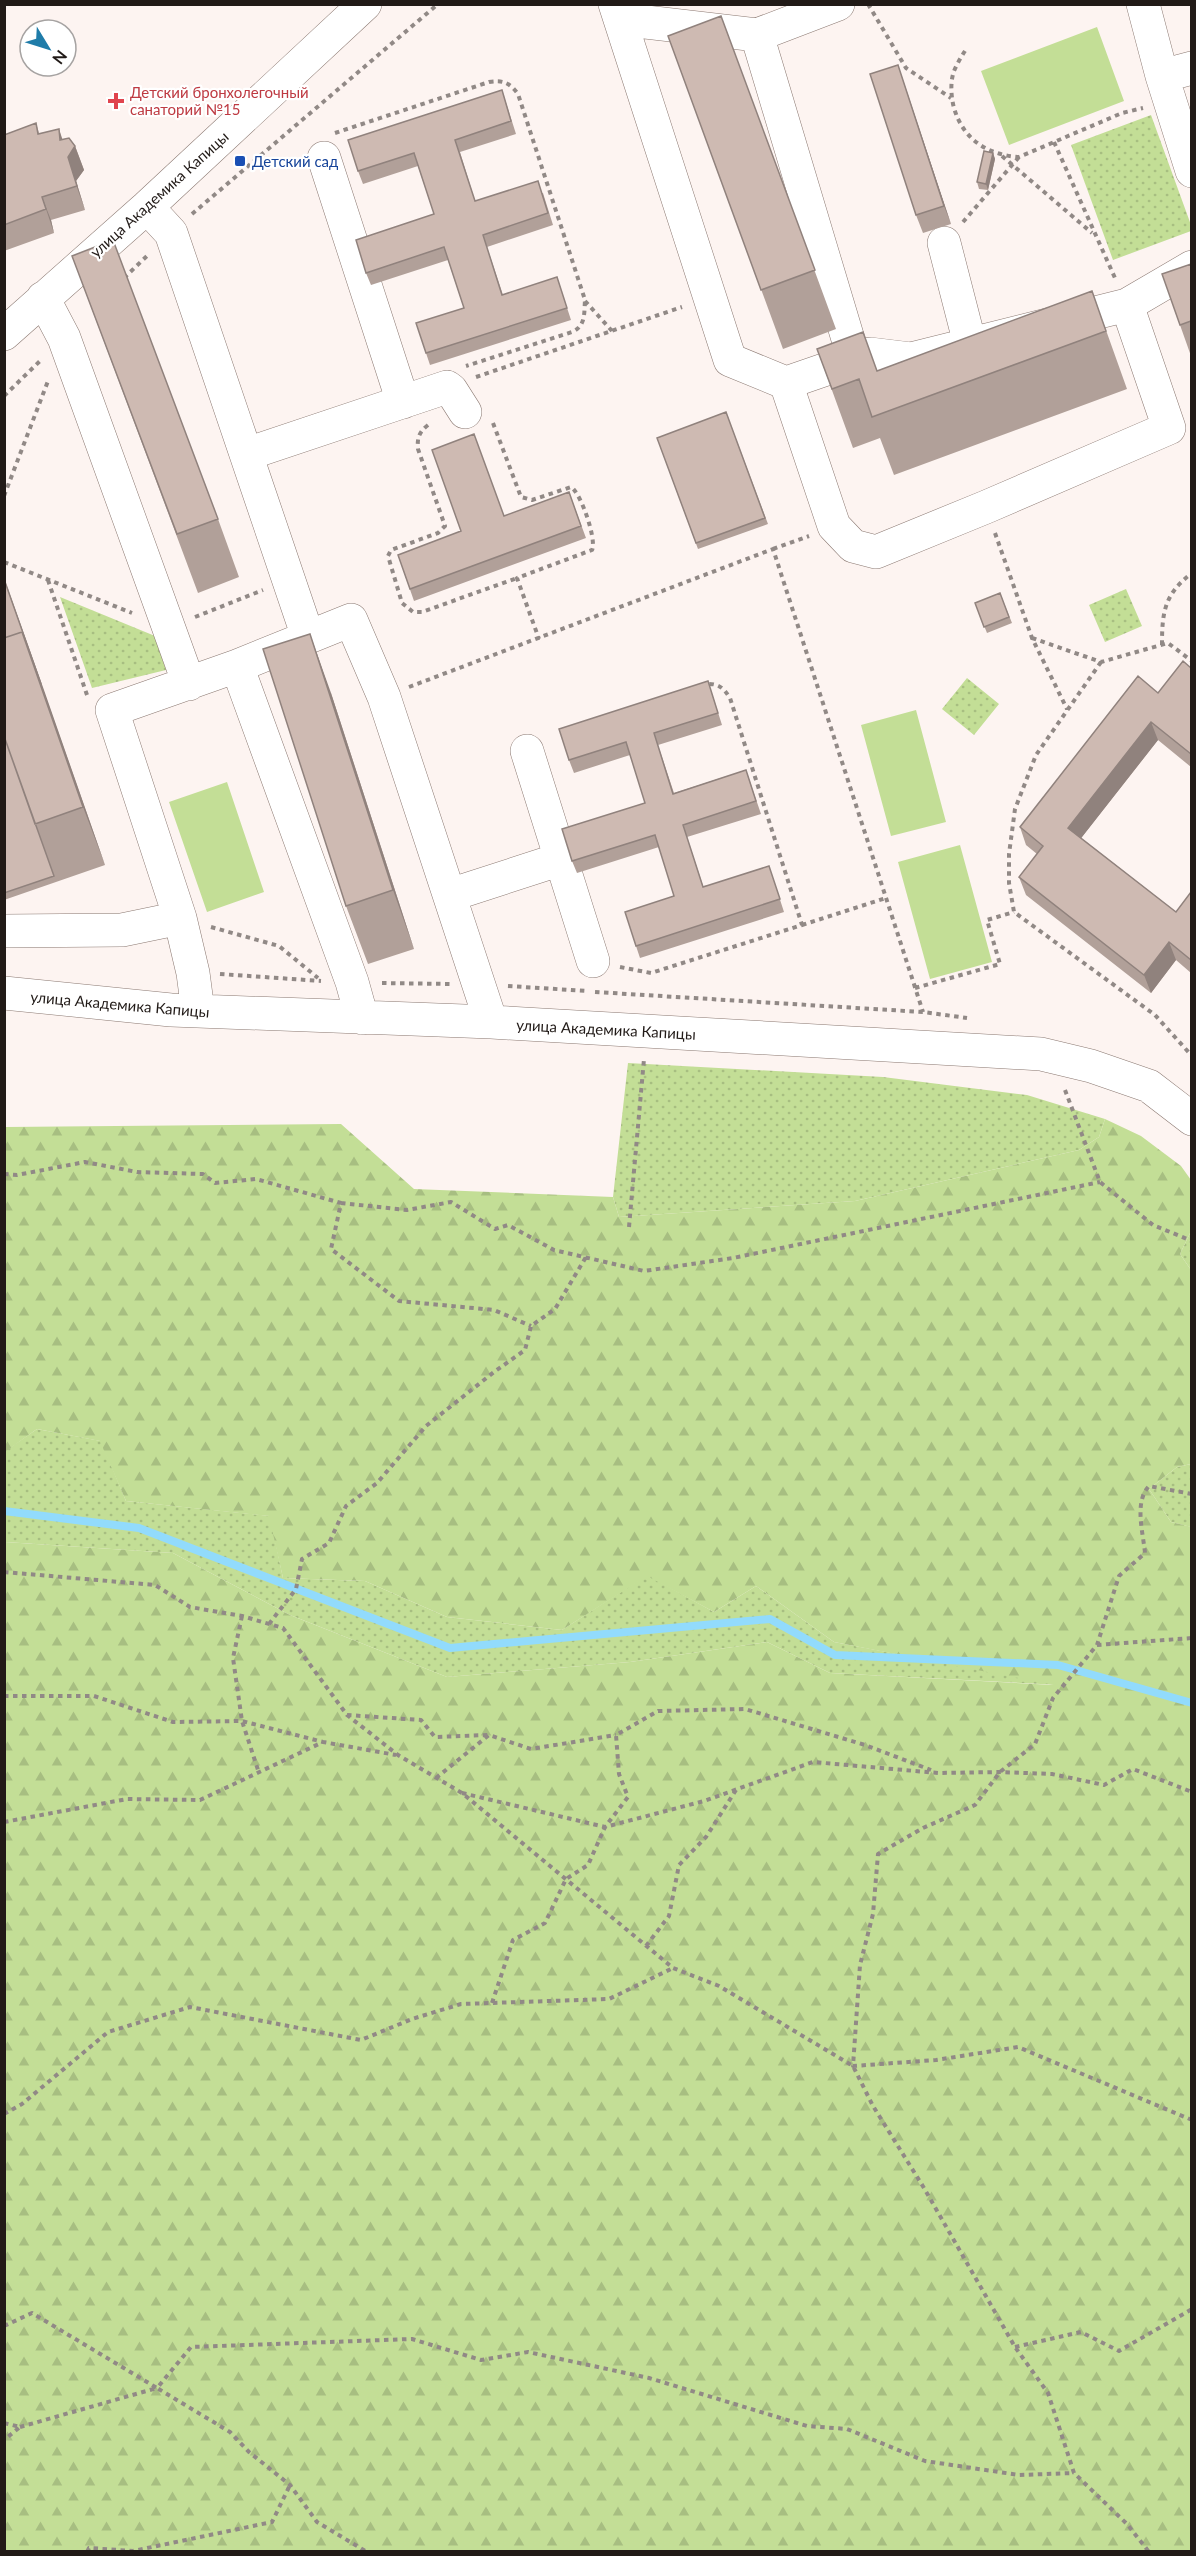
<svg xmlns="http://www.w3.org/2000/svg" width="1196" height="2556" viewBox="0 0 1196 2556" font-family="Lato,sans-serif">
<defs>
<pattern id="grass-dots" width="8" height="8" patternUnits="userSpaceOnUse" patternTransform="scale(1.5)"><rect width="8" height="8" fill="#c3de96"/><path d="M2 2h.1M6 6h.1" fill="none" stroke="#a7be81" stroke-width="1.8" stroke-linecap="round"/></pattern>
<pattern id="forest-firs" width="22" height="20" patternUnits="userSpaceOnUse" patternTransform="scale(1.5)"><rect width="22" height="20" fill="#c3de96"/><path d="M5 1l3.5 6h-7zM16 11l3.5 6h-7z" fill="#a7be81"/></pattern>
</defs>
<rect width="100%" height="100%" fill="#fdf4f1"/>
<!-- grass -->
<path fill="url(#grass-dots)" d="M 1151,115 L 1191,225 L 1191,231 L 1113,260 L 1071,145 Z
M 1126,589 L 1142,626 L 1105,642 L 1089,605 Z
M 60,597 L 155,636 L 166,670 L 92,688 Z
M 967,678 L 999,704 L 974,735 L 942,709 Z
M 628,1063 L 883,1077 L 1027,1095 L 1105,1119 L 1099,1137 L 1079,1150 L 855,1201 L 619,1217 L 613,1197 Z
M 1191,1231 L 1191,1270 L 1180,1254 Z
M 37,1429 L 101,1441 L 126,1501 L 270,1516 L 283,1578 L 365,1581 L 447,1617 L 562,1630 L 647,1575 L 714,1612 L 756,1586 L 834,1642 L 1060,1685 L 830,1673 L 767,1642 L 630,1662 L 447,1677 L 290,1615 L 173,1553 L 5,1542 L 4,1452 Z
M 1191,1464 L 1191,1527 L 1171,1522 L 1149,1489 L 1177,1467 Z"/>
<!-- forest -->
<path fill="url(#forest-firs)" d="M 1105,1119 L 1141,1136 L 1181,1166 L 1191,1180 L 1191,1231 L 1180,1254 L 1191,1270 L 1191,1464 L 1177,1467 L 1149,1489 L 1171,1522 L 1192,1527 L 1191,2551 L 5,2551 L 5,1542 L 173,1553 L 290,1615 L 447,1677 L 630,1662 L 767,1642 L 830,1673 L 1054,1685 L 834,1642 L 756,1586 L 714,1612 L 647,1576 L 562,1630 L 447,1617 L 365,1581 L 283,1578 L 269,1516 L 126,1501 L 100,1441 L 37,1429 L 5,1452 L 5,1127 L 341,1124 L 414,1189 L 613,1197 L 619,1217 L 855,1201 L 1079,1150 L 1099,1137 Z"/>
<!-- garden -->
<path fill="#c3de96" d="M 1097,27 L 1124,101 L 1009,145 L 981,71 Z
M 916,710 L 946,822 L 891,836 L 861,725 Z
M 227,782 L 264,892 L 207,912 L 169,802 Z
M 960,845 L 992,962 L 930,979 L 898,862 Z"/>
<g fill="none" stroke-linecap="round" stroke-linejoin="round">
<!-- stream -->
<path stroke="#92dbfc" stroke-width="8" d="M 4,1511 L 139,1528 L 450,1648 L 770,1619 L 835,1655 L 1058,1665 L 1192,1703"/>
<defs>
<path id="minor" d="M 615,4 L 730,360 L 786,383
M 1143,4 L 1162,76 L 1192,68
M 620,19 L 757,35 L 854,359
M 757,35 L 838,4
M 1162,76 L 1192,171
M 324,158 L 403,402
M 147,207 L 171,233 L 308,637
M 944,243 L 970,344
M 43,298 L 64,338 L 189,684
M 1127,305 L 1169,428 L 986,507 L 876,552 L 853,546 L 834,526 L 786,383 L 870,354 L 911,359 Z
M 1127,305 L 1192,267
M 4,334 L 147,207 L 365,4
M 247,454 L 447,387 L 451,390 L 465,412
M 237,666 L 351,620 L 384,697 L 491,1022
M 527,751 L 593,961
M 450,895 L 561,859
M 180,918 L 112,710 L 237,666 L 352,982 L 362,1018
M 4,931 L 122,930 L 180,918 L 193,973 L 198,1011
M 4,993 L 171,1010 L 491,1022 L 1041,1054 L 1091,1066 L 1149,1086 L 1192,1119"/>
</defs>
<!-- minor casing -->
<use href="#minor" stroke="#8b7972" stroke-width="34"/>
<!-- path -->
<path stroke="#918986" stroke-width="4" stroke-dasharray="4.5 4.5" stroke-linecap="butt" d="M 868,4 L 906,68 L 951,98
M 965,51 C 961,57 957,64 954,71 C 950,82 951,97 954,108 C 963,139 987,155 1019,157 L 1122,113 L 1143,108
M 335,133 L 489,82 C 503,80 509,82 518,94 L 585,300 C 584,313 586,326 572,332 L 466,366
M 1054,142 L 1115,278
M 1002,156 L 1092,233
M 192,214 L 438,4
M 963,222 L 1019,157
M 124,278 L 149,254
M 585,301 L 612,331
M 476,377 L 682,307
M 4,396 L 42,359
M 493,423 L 521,497 L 532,500 L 571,487 C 581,493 597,540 592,550 L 517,578 L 539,639
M 428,425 C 419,432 417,438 418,449 L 445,526 L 438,533 L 391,550 L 388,556 L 402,603 L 413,612 L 422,612 L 517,578
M 4,496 L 48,381
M 995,533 L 1032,638 L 1067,709
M 773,549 L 809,536
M 4,562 L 132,613
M 48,580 L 87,695
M 195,617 L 263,590
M 1032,638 L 1101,662 L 1168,643 L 1192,661
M 1162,645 C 1162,613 1164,594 1192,573
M 1101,662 L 1036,755 L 1015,809 L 1009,854 L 1009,883 L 1014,912 L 1155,1015 L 1192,1056
M 409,687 L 773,549 L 923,1012
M 802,925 L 886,898
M 211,927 L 279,946 L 318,978
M 620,967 L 651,973 L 802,925 L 730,698 C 723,687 718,683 704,684
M 220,974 L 321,981
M 382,983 L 450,984
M 508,986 L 587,991
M 915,988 L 1000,964 L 987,920 L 1014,912
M 595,992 L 923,1012 L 967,1018
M 1065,1090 L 1100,1182 L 1153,1225 L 1192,1241
M 4,1174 L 17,1175 L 85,1162 L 137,1172 L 203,1174 L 215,1183 L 256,1179 L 341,1203 L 331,1249 L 399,1301 L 494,1310 L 531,1326
M 341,1203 L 407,1210 L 451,1202 L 495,1229 L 508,1225 L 554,1250 L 644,1271 L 733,1258 L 1100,1182
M 629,1227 L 644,1059
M 1192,1494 L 1149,1486 C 1134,1502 1143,1532 1145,1553 L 1119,1576 L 1097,1645 L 1053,1698 L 1035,1744 L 1000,1772 L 975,1805 L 923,1828 L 878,1854 L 873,1914 L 860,1965 L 853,2066 L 936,2060 L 1018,2047 L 1192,2120
M 4,1572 L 155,1585 L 190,1607 L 242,1616 L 283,1628 L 347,1715 L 398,1755 L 462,1793 L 673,1968 L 719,1986 L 853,2066 L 873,2106 L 924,2188 L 1015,2347 L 1048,2393 L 1074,2473 L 1127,2524 L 1149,2552
M 242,1616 L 233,1658 L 242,1721 L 259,1773
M 269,1624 L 296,1589 L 302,1559 L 329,1543 L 346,1506 L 377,1483 L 426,1426 L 494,1372 L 525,1350 L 531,1326 L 555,1309 L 586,1257
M 1097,1645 L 1192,1638
M 4,1696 L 94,1696 L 173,1722 L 242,1721 L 323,1742
M 347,1715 L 421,1720 L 435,1737 L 488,1735
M 436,1778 L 489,1735 L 531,1749 L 616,1735
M 462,1793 L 605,1827 L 704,1801 L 813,1762 L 938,1773 L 1000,1772 L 1052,1774 L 1104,1785 L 1133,1769 L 1192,1792
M 4,1822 L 127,1799 L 200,1800 L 323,1742 L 396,1755
M 646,1946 L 669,1916 L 679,1865 L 706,1837 L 736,1790
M 492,2003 L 513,1940 L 545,1923 L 566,1879 L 588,1865 L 605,1827 L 628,1797 L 619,1774 L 616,1735 L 658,1711 L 745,1709 L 865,1745 L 931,1770
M 4,2114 L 22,2104 L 108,2032 L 190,2007 L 361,2040 L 412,2019 L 461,2004 L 609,1999 L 673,1968
M 4,2326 L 32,2313 L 157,2388 L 191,2347 L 412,2339 L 481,2360 L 528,2352 L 649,2378 L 807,2426 L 847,2429 L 925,2461 L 1019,2475 L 1074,2473
M 1015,2347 L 1081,2332 L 1119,2351 L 1192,2309
M 4,2423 L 20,2427 L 4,2440
M 20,2427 L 157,2388 L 230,2432 L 249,2452 L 290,2485 L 317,2522 L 367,2552
M 87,2552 L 89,2548 L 133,2551 L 272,2522 L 290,2485"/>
<!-- minor -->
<use href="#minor" stroke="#fff" stroke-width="33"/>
</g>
<!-- wall -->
<path fill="#b1a099" d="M 721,16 L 836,329 L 783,349 L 668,36 Z
M 898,65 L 951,224 L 923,233 L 916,215 Z
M 502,90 L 516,134 L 460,152 L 475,201 L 543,193 L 553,225 L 487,247 L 503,295 L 557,277 L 571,320 L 430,365 L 426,353 L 464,308 L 448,260 L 371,285 L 366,273 L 434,214 L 418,166 L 363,184 L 358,171 Z
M 36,123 L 39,133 L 63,140 L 75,146 L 84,170 L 76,181 L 85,210 L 51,220 L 54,233 L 4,251 L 4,135 Z
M 993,153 L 995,159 L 988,190 L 979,189 L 977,182 Z
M 72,256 L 218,519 L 239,577 L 198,593 Z
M 1191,264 L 1191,356 L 1180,325 Z
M 1092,291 L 1127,389 L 894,475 L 880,438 L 853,448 L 817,349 L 877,371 Z
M 726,412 L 768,524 L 698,549 L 657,438 Z
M 569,492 L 586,538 L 414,601 L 398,555 Z
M 4,578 L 105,865 L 4,900 Z
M 1000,593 L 1012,623 L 987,633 L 975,603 Z
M 1191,668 L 1191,767 L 1158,740 L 1081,838 L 1176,912 L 1191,892 L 1191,973 L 1176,960 L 1151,993 L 1026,895 L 1019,877 L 1037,854 L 1026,845 L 1020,827 L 1158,693 Z
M 708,681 L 722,725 L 658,745 L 674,793 L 746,770 L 761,814 L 687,837 L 703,886 L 773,878 L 784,912 L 640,958 L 636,946 L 674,896 L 659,847 L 577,873 L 572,861 L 645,803 L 630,755 L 574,773 L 569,760 Z
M 331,693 L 414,949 L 368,964 L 346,906 Z"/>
<!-- shaded-wall -->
<path fill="#90827d" d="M 898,65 L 951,224 L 944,206 Z
M 59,129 L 67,153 L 75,146 L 84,170 L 76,181 L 85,210 L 60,140 Z
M 993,153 L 995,159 L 988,190 L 986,184 Z
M 42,197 L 51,220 L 54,233 Z
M 4,578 L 44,690 L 105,865 L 83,807 Z
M 310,634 L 331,693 L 414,949 L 393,890 Z
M 1151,722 L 1158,740 L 1075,846 L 1068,828 Z
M 1169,942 L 1176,960 L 1151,993 L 1144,975 Z"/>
<!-- building -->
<path fill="#cebab2" stroke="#90827d" stroke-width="1.5" d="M 721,16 L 815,270 L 761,290 L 668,36 Z
M 898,65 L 944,206 L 916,215 L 870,74 Z
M 502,90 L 511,121 L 455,140 L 475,201 L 538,181 L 548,213 L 483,235 L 502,295 L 557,277 L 567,308 L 426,353 L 416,323 L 464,308 L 444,247 L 366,273 L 356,240 L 434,214 L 414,153 L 358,171 L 348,140 Z
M 36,123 L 38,134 L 59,129 L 60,140 L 69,138 L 75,146 L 68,157 L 77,186 L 42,197 L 46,209 L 4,225 L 4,135 Z
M 984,151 L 993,153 L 986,184 L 977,182 Z
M 113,240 L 218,519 L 177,534 L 72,256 Z
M 1191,264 L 1191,321 L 1180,325 L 1162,274 Z
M 1092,291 L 1106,331 L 872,417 L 859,379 L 832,389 L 817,349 L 863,332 L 877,371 Z
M 726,412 L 765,518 L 696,543 L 657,438 Z
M 474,434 L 504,516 L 569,492 L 581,526 L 410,589 L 398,555 L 461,531 L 432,450 Z
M 4,579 L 41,684 L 22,632 L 4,638 Z
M 1000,593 L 1009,617 L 984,627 L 975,603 Z
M 22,632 L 83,807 L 35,824 L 4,736 L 4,638 Z
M 310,634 L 393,890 L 346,906 L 263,649 Z
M 1183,661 L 1191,668 L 1191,754 L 1151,722 L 1068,828 L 1176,912 L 1191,892 L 1191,960 L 1169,942 L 1144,975 L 1019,877 L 1043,846 L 1020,827 L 1138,676 L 1158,693 Z
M 708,681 L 718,713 L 654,733 L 673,794 L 746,770 L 756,801 L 683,825 L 703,887 L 769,866 L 780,899 L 636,946 L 625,912 L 674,896 L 655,835 L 572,861 L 562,829 L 645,803 L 626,742 L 569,760 L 559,729 Z
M 4,736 L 54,876 L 4,893 Z"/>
<!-- markers -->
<path fill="#e0444e" stroke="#fff" stroke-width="2" d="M113 92h6v6h6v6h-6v6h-6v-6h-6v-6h6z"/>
<rect fill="#1a4fb4" stroke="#fff" stroke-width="2" x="234" y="155" width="12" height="12" rx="3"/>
<g text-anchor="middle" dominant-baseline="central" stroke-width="4.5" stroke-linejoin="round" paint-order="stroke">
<!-- health labels -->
<g font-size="15" fill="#be3a42" stroke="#fff" text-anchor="start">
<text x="130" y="92">Детский бронхолегочный<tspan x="130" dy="17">санаторий №15</tspan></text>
</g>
<!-- transit labels -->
<g font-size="15" fill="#164399" stroke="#fff" text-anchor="start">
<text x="252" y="161">Детский сад</text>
</g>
<!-- street labels -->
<g font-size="15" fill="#211a17" stroke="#fff">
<text transform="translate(159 194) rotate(-42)">улица Академика Капицы</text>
<text transform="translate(120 1004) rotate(5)">улица Академика Капицы</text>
<text transform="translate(606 1029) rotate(3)">улица Академика Капицы</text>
</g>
</g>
<!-- border -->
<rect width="1196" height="2556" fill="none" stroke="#211a17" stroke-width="12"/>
<!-- north arrow -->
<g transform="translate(48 48) rotate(128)"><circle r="28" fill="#ffffff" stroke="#a6a3a2" stroke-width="1.5"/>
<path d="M0-4.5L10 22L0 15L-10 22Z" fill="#1f7ca9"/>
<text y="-9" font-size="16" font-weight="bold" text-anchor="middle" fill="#211a17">N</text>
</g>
</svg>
